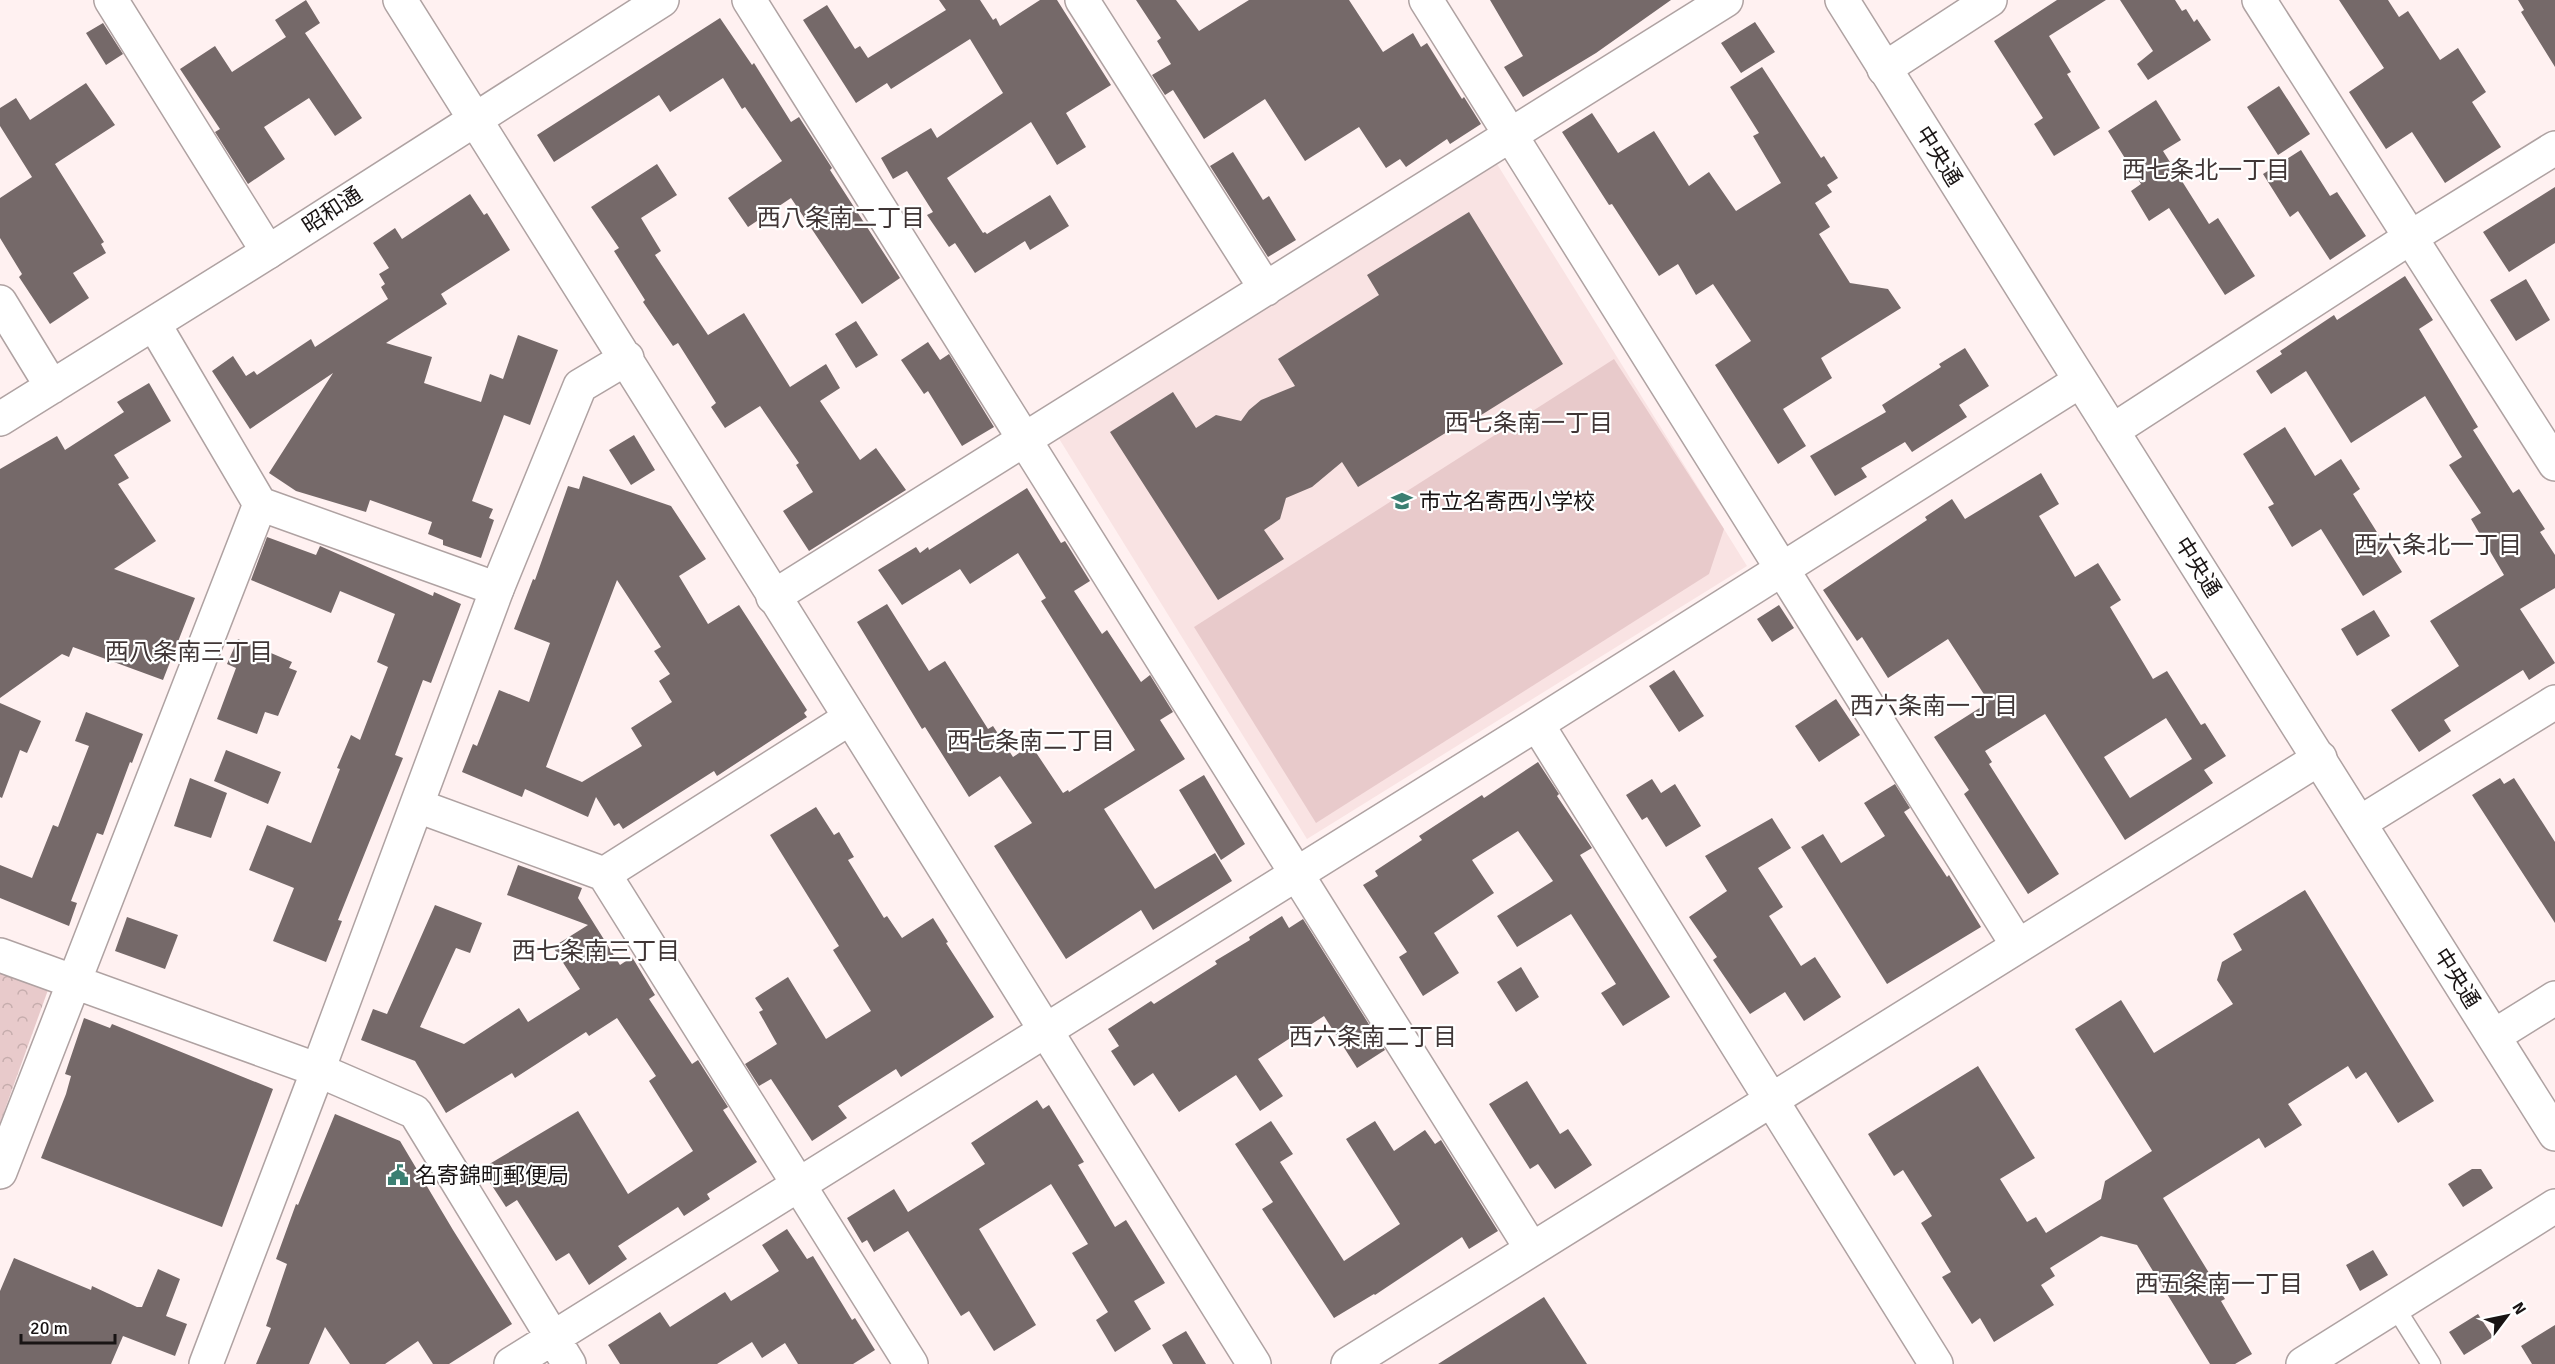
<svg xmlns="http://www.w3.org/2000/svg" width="2555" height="1364" viewBox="0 0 2555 1364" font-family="Signika,'Noto Sans JP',sans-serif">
<defs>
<pattern id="park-crowns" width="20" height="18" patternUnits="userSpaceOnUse" patternTransform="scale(1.5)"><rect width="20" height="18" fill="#e8cacb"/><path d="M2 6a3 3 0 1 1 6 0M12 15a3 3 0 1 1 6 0" fill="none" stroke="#c6adad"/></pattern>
</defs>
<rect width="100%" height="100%" fill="#fff1f1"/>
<!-- built -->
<path fill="#f9e3e3" d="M 1497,164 L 1747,566 L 1307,839 L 1058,437 Z"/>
<!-- park -->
<path fill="url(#park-crowns)" d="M 0,972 L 48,990 L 0,1123 Z"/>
<!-- garden -->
<path fill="#e8cacb" d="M 1614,359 L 1724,529 L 1709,574 L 1316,823 L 1194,627 Z"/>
<!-- building -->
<path fill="#756969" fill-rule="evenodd" d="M 306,0 L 320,23 L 305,33 L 362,118 L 335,136 L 309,98 L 264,127 L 285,159 L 248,184 L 215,132 L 220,129 L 180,69 L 215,46 L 232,72 L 286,37 L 275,20 Z
M 939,0 L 980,0 L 993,20 L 996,18 L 1000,26 L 1040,0 L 1057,0 L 1111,85 L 1066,113 L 1086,147 L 1057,165 L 1031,122 L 947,178 L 983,233 L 985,232 L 987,234 L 1050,195 L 1069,226 L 1030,250 L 1025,241 L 975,273 L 955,243 L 949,247 L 927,215 L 933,212 L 907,171 L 893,179 L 881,158 L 931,128 L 937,138 L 1003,93 L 970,39 L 891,89 L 887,83 L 856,103 L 803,20 L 827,5 L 855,49 L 860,46 L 868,58 L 946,10 Z
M 1136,0 L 1176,0 L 1199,31 L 1249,0 L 1349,0 L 1383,52 L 1413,33 L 1421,47 L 1427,43 L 1462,99 L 1464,97 L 1481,124 L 1450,144 L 1447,139 L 1406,167 L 1400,159 L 1386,168 L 1359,127 L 1305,161 L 1265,99 L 1204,139 L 1173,90 L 1165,95 L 1152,75 L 1171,64 L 1157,41 L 1161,38 Z
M 1490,0 L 1671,0 L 1596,53 L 1523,97 L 1504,67 L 1523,56 Z
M 2057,0 L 2106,0 L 2049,36 L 2071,72 L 2067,74 L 2100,128 L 2054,156 L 2034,124 L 2043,118 L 1994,41 Z
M 2120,0 L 2175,0 L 2182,11 L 2186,9 L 2194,22 L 2197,19 L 2211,40 L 2148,80 L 2137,64 L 2153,51 Z
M 2339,0 L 2388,0 L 2399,17 L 2408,11 L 2440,60 L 2458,48 L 2486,92 L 2472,102 L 2501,147 L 2445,183 L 2412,132 L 2386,149 L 2349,92 L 2384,68 Z
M 2518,0 L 2555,0 L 2555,67 L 2521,12 L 2524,10 Z
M 720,18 L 752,65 L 754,63 L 791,122 L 799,117 L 832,168 L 830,170 L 900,278 L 862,304 L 791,198 L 748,227 L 728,198 L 782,161 L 745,107 L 742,109 L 723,78 L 670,112 L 659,95 L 554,162 L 537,135 Z
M 1755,22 L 1775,52 L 1741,73 L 1721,43 Z
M 103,23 L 123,54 L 106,65 L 86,33 Z
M 1762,67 L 1821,158 L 1824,156 L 1838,178 L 1827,185 L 1832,192 L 1815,203 L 1830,227 L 1819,234 L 1850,283 L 1888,289 L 1901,308 L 1821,358 L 1832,378 L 1783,409 L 1806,446 L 1778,464 L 1715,365 L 1751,341 L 1713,284 L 1696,295 L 1678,264 L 1659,276 L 1612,204 L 1609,205 L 1562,132 L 1592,113 L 1618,153 L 1654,131 L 1689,186 L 1709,172 L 1736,211 L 1781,183 L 1753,136 L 1759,133 L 1730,87 Z
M 86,83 L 115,125 L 55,164 L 104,242 L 101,244 L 106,253 L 73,273 L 89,298 L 50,324 L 19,277 L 22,274 L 0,238 L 0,198 L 32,177 L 0,126 L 0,108 L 16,98 L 30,120 Z
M 2279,86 L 2310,134 L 2278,155 L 2247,107 Z
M 2156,100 L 2181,140 L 2163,151 L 2209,224 L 2218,218 L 2255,276 L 2225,295 L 2169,208 L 2149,221 L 2131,191 L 2141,184 L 2108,131 Z
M 2301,150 L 2330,196 L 2337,192 L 2366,236 L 2330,260 L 2298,211 L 2290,217 L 2263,174 Z
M 1233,152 L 1263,200 L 1269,196 L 1296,240 L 1268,257 L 1210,166 Z
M 657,164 L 677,195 L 641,218 L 661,251 L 655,255 L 708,335 L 744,313 L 790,387 L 826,364 L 840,388 L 820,401 L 860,460 L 876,448 L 906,490 L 809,551 L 783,511 L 813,492 L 796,465 L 799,463 L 760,406 L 725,428 L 711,407 L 716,403 L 678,343 L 673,346 L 643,302 L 645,300 L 614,251 L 619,248 L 591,207 Z
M 2555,187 L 2555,243 L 2509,272 L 2483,232 Z
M 470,194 L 484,215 L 487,213 L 510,250 L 441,294 L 447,304 L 386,343 L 432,357 L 424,383 L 481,402 L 490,374 L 503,379 L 518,335 L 558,350 L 530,425 L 504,415 L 472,501 L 493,509 L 489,518 L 494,520 L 481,558 L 443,545 L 443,540 L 428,534 L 432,522 L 370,500 L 366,512 L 296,491 L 269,473 L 333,373 L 250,429 L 212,371 L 233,356 L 246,376 L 254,371 L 257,375 L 311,339 L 315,347 L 388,299 L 381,287 L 385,284 L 379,274 L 389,268 L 373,243 L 395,228 L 402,239 Z
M 1469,212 L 1563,364 L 1462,427 L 1460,424 L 1358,487 L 1342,462 L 1312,487 L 1286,498 L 1280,519 L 1264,530 L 1284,559 L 1218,600 L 1110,432 L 1173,392 L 1196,428 L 1216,415 L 1241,421 L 1249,410 L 1261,400 L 1295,386 L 1278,359 L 1379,295 L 1367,275 Z
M 2405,276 L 2433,320 L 2419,329 L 2478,427 L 2473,430 L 2513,493 L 2519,489 L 2545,529 L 2540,532 L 2555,555 L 2555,588 L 2520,609 L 2555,663 L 2529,680 L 2523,670 L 2444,720 L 2451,731 L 2419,752 L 2391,710 L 2459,666 L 2430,621 L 2504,575 L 2471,519 L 2481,513 L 2449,465 L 2462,457 L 2425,396 L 2351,443 L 2306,371 L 2271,394 L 2256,371 L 2282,354 L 2280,351 L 2334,315 L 2337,320 Z
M 2526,279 L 2550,320 L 2516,341 L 2490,300 Z
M 856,321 L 878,355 L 856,368 L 835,334 Z
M 928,342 L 940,360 L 949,354 L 994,427 L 962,446 L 928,391 L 924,394 L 901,360 Z
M 1965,348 L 1989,386 L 1959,405 L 1967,417 L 1912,452 L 1905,442 L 1861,468 L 1867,477 L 1835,496 L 1810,456 L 1886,412 L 1882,405 L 1941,367 L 1939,364 Z
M 149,383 L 171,421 L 114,455 L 129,478 L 118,484 L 156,541 L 114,569 L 195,598 L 163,680 L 73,647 L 69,657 L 62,654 L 0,698 L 0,469 L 57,436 L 65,450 L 124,412 L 117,402 Z
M 2285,427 L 2315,476 L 2341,459 L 2360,489 L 2353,494 L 2402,572 L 2363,596 L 2321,529 L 2292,547 L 2268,507 L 2274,504 L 2243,454 Z
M 634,435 L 655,470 L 631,485 L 609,450 Z
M 2041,473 L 2059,504 L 2039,516 L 2075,577 L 2098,563 L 2121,600 L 2110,607 L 2153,679 L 2167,671 L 2201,725 L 2205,723 L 2226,756 L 2204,770 L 2213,783 L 2125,840 L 2045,714 L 1985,751 L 1992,762 L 1989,764 L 2059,874 L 2028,894 L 1964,794 L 1969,790 L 1934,737 L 1989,702 L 1948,639 L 1888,678 L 1862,637 L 1857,641 L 1823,590 L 1927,520 L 1925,517 L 1952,499 L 1965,519 ZM 2166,718 L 2192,759 L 2130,798 L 2104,757 Z
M 583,476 L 671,506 L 706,559 L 679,576 L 708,624 L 739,605 L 807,710 L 804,713 L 807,717 L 717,776 L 714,771 L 623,829 L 619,823 L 614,826 L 596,797 L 588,817 L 525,789 L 522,797 L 462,772 L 473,744 L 477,746 L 499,690 L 529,702 L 550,643 L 514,629 L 533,579 L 535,580 L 568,486 L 579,489 ZM 617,580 L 661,647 L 654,651 L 670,674 L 659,681 L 672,702 L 631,728 L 642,746 L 582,782 L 546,767 Z
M 1027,488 L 1061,543 L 1065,541 L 1090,581 L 1074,591 L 1102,634 L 1107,630 L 1141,682 L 1150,675 L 1173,712 L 1160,720 L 1185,759 L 1104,809 L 1155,889 L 1215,853 L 1232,881 L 1153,930 L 1141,910 L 1066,959 L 994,846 L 1032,823 L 1000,776 L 969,797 L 925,727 L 922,729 L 857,622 L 887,604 L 929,671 L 945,661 L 988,729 L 993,726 L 1013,757 L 1031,745 L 1063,793 L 1068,790 L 1069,792 L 1135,750 L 1041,601 L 1046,598 L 1018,553 L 970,584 L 960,569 L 902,605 L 878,570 L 916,547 L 920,553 L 928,547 L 929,550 Z
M 267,537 L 316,555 L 320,546 L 433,596 L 434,592 L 461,604 L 431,683 L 423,680 L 395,755 L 403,758 L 338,920 L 342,921 L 326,962 L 273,941 L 294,888 L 249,870 L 267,825 L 311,843 L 340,769 L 337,768 L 351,735 L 360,740 L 388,667 L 377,662 L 395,614 L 340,591 L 331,613 L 251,580 Z
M 1779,605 L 1794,628 L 1772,642 L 1757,619 Z
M 2374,610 L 2390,636 L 2357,656 L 2341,629 Z
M 238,639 L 292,662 L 289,668 L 297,671 L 278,716 L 265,712 L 257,734 L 217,719 L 236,668 L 227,664 Z
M 1674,670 L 1704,716 L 1679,732 L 1649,686 Z
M 1836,699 L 1860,735 L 1819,762 L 1795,726 Z
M 0,703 L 41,721 L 27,753 L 20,750 L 2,798 L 0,797 Z
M 86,712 L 143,734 L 132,763 L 130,762 L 103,835 L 97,833 L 71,901 L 77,903 L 69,926 L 0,898 L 0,865 L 32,878 L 53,825 L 58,827 L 89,746 L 75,741 Z
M 226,750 L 281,772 L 268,804 L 214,781 Z
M 1538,762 L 1559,794 L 1557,796 L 1592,848 L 1580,855 L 1670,997 L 1623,1026 L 1601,993 L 1616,984 L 1571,914 L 1517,947 L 1497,916 L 1553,881 L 1518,831 L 1472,860 L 1494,893 L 1434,933 L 1459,973 L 1423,996 L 1399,957 L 1407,952 L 1363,885 L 1378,876 L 1375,871 L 1422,840 L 1419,836 L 1482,795 L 1484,798 Z
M 1204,775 L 1245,844 L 1221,860 L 1179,790 Z
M 190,778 L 227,793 L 211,838 L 174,826 Z
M 2500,778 L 2504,784 L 2514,778 L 2555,842 L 2555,923 L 2472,795 Z
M 1652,779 L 1661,793 L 1675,784 L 1701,826 L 1666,847 L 1647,817 L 1642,820 L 1626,795 Z
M 1895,784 L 1910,808 L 1904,812 L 1947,877 L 1949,875 L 1981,927 L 1887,984 L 1801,847 L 1823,834 L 1841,863 L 1885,836 L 1864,803 Z
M 816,807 L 834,835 L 839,832 L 854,857 L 848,860 L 884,918 L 887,916 L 902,938 L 933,918 L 948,942 L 946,943 L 994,1017 L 901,1077 L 896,1069 L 838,1106 L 847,1118 L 812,1141 L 771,1079 L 759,1086 L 745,1064 L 777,1044 L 759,1012 L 763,1010 L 755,998 L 788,977 L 826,1039 L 871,1011 L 833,950 L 839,946 L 770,835 Z
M 1772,818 L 1791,848 L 1758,868 L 1783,907 L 1769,916 L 1801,966 L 1815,957 L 1841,997 L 1804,1021 L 1785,992 L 1750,1014 L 1713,960 L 1717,957 L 1689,917 L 1727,891 L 1705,856 Z
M 518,865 L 582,888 L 578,898 L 620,965 L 632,957 L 655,995 L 649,999 L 692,1064 L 698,1060 L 728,1107 L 723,1110 L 757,1162 L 707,1194 L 710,1199 L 684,1216 L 678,1207 L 618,1246 L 627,1259 L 589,1285 L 569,1253 L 556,1261 L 517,1200 L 506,1207 L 481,1169 L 578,1111 L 628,1194 L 693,1151 L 649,1081 L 656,1076 L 617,1018 L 589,1036 L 586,1032 L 515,1078 L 512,1073 L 446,1113 L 415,1061 L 361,1040 L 373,1009 L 387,1014 L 435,905 L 482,923 L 470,953 L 456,948 L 420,1027 L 464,1044 L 519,1008 L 528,1022 L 580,989 L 553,947 L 588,925 L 507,895 Z
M 2305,890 L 2434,1101 L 2398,1123 L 2366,1072 L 2356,1079 L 2348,1066 L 2288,1104 L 2302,1125 L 2265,1148 L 2259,1138 L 2163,1198 L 2225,1299 L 2221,1301 L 2252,1354 L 2235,1364 L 2210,1364 L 2137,1245 L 2101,1236 L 2050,1268 L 2055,1276 L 2041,1285 L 2054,1305 L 1994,1342 L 1980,1318 L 1972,1324 L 1942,1277 L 1951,1272 L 1921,1223 L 1932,1216 L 1903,1170 L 1894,1176 L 1868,1134 L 1978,1066 L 2035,1158 L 2000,1179 L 2027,1222 L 2036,1217 L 2046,1233 L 2101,1199 L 2105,1181 L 2152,1151 L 2075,1029 L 2121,1000 L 2154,1053 L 2233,1004 L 2217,980 L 2222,962 L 2242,950 L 2233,934 Z
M 1282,916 L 1289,928 L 1303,919 L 1385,1050 L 1357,1068 L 1324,1016 L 1258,1059 L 1283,1096 L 1260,1111 L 1236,1075 L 1179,1112 L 1153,1073 L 1134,1086 L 1111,1051 L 1119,1046 L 1108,1029 L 1151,1001 L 1154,1004 L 1217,964 L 1215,961 L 1250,940 L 1249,937 Z
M 127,917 L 178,935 L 165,969 L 115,951 Z
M 1521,967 L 1539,997 L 1516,1012 L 1497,982 Z
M 84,1018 L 110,1028 L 112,1024 L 273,1089 L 222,1227 L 41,1158 L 66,1094 L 71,1076 L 65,1074 Z
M 1527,1081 L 1560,1134 L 1568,1129 L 1592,1165 L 1555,1189 L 1538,1164 L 1530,1169 L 1489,1104 Z
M 1037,1100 L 1043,1109 L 1049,1105 L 1084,1162 L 1078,1165 L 1115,1227 L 1126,1220 L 1165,1283 L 1134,1301 L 1151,1329 L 1115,1352 L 1096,1320 L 1108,1312 L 1072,1253 L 1088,1244 L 1051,1184 L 979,1229 L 1036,1325 L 994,1351 L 969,1311 L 961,1316 L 908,1231 L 874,1252 L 867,1240 L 862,1243 L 847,1218 L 894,1189 L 908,1212 L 985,1164 L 971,1143 Z
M 335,1114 L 400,1141 L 453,1230 L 512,1324 L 449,1364 L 433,1364 L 418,1341 L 385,1364 L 350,1364 L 325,1327 L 309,1364 L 256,1364 L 271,1328 L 266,1326 L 287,1264 L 276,1259 L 296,1204 L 298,1205 Z
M 1271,1121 L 1293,1154 L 1280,1162 L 1344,1261 L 1400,1224 L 1346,1139 L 1375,1121 L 1394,1151 L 1425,1130 L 1435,1144 L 1441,1140 L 1498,1231 L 1469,1249 L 1462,1237 L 1375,1295 L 1374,1294 L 1334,1318 L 1262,1209 L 1273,1202 L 1235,1144 Z
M 2472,1169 L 2481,1169 L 2493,1188 L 2463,1207 L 2448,1184 Z
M 787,1229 L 807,1259 L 813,1256 L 852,1320 L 855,1318 L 875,1350 L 853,1364 L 798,1364 L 785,1343 L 762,1358 L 752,1342 L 717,1364 L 620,1364 L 608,1345 L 660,1312 L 670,1327 L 725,1292 L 731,1301 L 779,1271 L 762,1245 Z
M 2373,1250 L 2388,1275 L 2360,1291 L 2346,1265 Z
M 14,1258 L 91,1290 L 92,1286 L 137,1307 L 142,1307 L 158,1269 L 180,1279 L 166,1316 L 187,1324 L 175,1356 L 123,1336 L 111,1364 L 0,1364 L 0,1291 Z
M 1544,1297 L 1587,1364 L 1438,1364 Z
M 2478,1314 L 2493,1337 L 2464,1355 L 2449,1332 Z
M 2555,1325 L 2555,1364 L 2532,1364 L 2521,1346 Z
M 1186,1331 L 1206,1364 L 1173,1364 L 1162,1345 Z"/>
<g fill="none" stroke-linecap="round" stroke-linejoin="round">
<defs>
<path id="service" d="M 2395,1307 L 2431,1364"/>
<path id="minor" d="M 111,0 L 268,252
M 749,0 L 1531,1248
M 1082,0 L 1266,289
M 1426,0 L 2018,946
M 2259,0 L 2555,464
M 1884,69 L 1990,0
M 154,324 L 260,504 L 497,589
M 773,597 L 1726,0
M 1537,724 L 1936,1364
M 418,806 L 604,874 L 850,718
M 2361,822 L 2555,702
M 604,874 L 911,1364
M 0,955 L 318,1070 L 415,1112 L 569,1364
M 0,1172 L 260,504
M 206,1364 L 318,1070
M 511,1364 L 1537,724 L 2080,381
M 1348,1364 L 2320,758"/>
<path id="tertiary" d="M 400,0 C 687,453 969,910 1254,1364
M 1842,0 C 2078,379 2318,755 2555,1134
M 0,302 L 52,387
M 0,419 L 268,252 L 662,0
M 2112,431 L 2411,237 L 2555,148
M 2494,1036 L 2555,998
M 318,1070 L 497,589 L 580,386 L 627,358
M 2303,1364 L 2555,1206"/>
</defs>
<!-- service casing -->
<use href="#service" stroke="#afa2a2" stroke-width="21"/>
<!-- minor casing -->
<use href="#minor" stroke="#afa2a2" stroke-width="36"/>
<!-- tertiary casing -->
<use href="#tertiary" stroke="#afa2a2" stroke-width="36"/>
<!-- service -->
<use href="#service" stroke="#fff" stroke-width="18"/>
<!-- minor -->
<use href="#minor" stroke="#fff" stroke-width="33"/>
<!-- tertiary -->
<use href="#tertiary" stroke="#fff" stroke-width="33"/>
</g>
<!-- icons -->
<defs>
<symbol id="school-bare" viewBox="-9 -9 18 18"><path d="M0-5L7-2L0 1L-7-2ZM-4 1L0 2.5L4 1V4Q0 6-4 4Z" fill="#3b7f72" stroke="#fff" stroke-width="2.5" paint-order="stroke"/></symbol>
<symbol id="civic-bare" viewBox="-9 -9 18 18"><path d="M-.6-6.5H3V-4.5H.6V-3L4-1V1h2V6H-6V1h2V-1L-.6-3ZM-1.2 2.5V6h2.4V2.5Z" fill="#3b7f72" stroke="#fff" stroke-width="2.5" paint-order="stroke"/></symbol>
</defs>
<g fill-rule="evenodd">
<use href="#school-bare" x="1387" y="486" width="30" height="30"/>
<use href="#civic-bare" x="383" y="1160" width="30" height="30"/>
</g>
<g text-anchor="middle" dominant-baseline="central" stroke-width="4.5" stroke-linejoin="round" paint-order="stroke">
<!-- street labels -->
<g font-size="22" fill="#191414" stroke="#fff">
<text transform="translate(1939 156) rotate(58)">中央通</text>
<text transform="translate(332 210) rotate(-33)">昭和通</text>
<text transform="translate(2198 567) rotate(58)">中央通</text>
<text transform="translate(2457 978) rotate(58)">中央通</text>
</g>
<!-- poi labels -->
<g font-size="22" fill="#191414" stroke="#fff" text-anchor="start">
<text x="1419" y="501">市立名寄西小学校</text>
<text x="415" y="1175">名寄錦町郵便局</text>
</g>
<!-- neighbourhood labels -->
<g font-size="24" fill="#403636" stroke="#fff">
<text x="2206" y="170">西七条北一丁目</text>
<text x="841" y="218">西八条南二丁目</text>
<text x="1529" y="423">西七条南一丁目</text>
<text x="2438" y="545">西六条北一丁目</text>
<text x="189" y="652">西八条南三丁目</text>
<text x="1934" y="706">西六条南一丁目</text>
<text x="1031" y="741">西七条南二丁目</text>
<text x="596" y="951">西七条南三丁目</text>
<text x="1373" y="1037">西六条南二丁目</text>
<text x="2219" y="1284">西五条南一丁目</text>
</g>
</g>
<!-- north arrow -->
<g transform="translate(2507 1316) rotate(58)" stroke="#ffffff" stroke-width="4.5" paint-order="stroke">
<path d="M0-4.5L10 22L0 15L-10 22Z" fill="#191414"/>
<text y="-9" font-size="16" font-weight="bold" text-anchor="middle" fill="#191414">N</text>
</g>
<!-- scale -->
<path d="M21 1334v9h94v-9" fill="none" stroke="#191414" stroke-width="3"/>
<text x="30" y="1334" font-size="18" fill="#191414" stroke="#ffffff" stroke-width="4.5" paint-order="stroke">20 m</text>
</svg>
